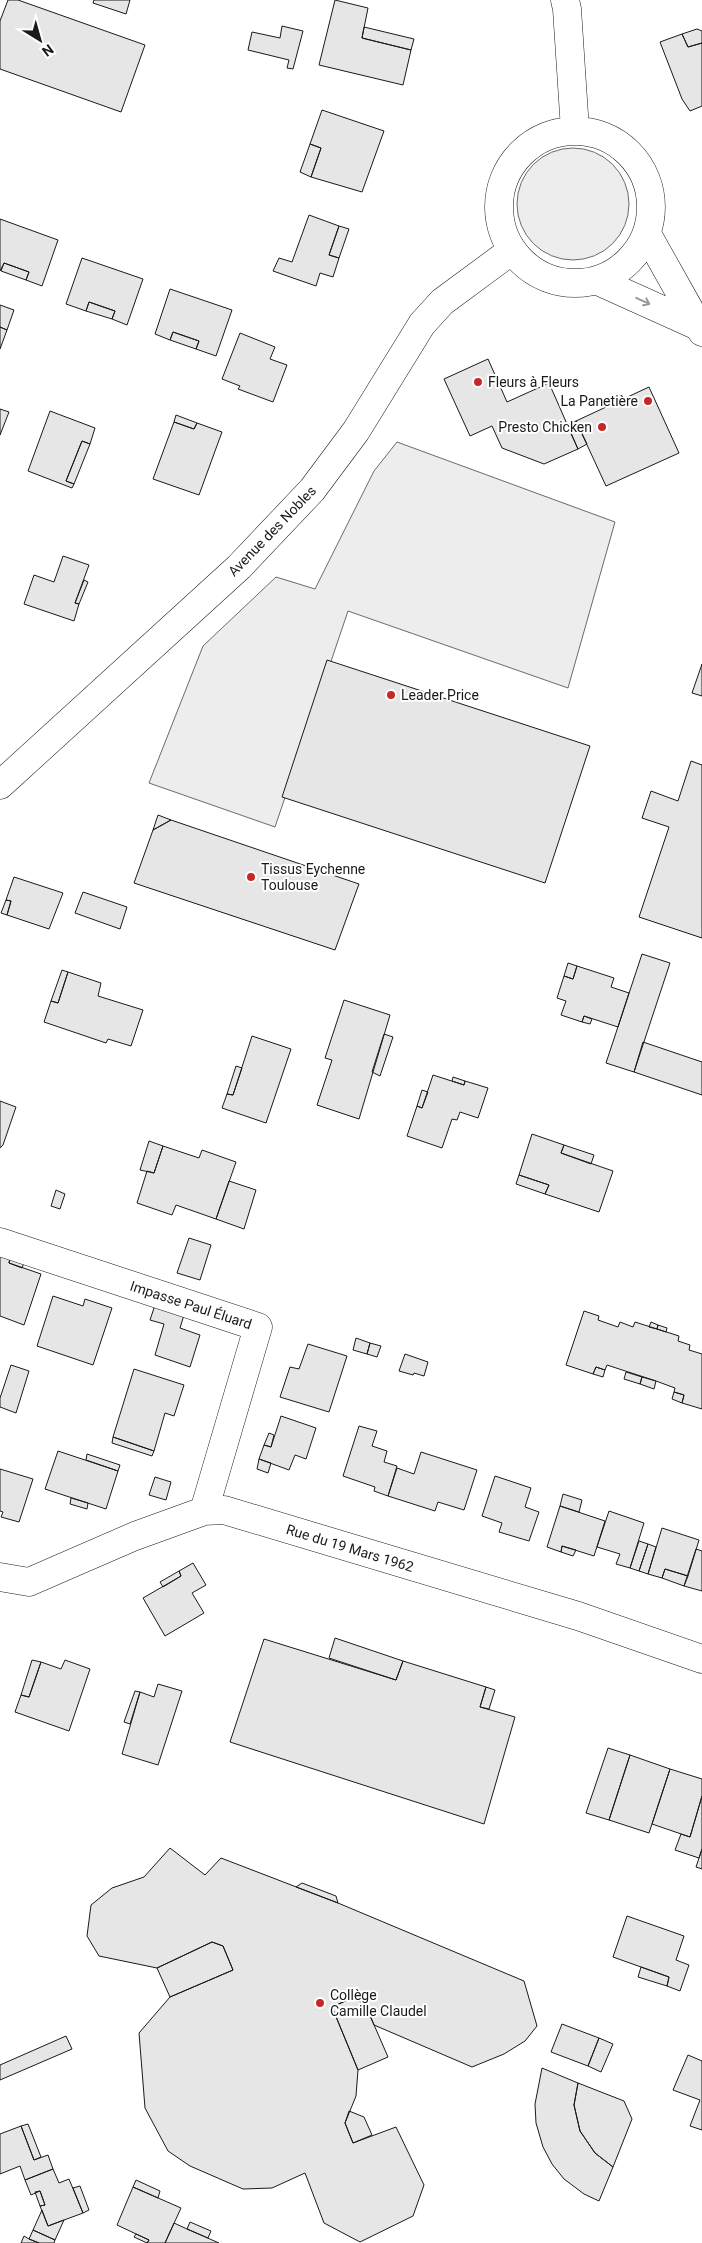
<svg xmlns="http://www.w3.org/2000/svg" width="702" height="2243" viewBox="0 0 702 2243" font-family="Roboto,sans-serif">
<rect width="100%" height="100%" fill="#fff"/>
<!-- built -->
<path fill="#ededed" stroke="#6a6a6a" d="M517 204a56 56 0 1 1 112 0a56 56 0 1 1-112 0Z
M 397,442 L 615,522 L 568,688 L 348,611 L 275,827 L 149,783 L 203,646 L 276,577 L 315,589 L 374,471 Z"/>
<!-- building -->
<path fill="#e6e6e6" stroke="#1a1a1a" d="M 8,0 L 18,0 L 145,45 L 121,112 L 0,69 L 0,21 Z
M 94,0 L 130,0 L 126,14 L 93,3 Z
M 335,0 L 368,8 L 362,38 L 411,50 L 403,85 L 319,65 Z
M 282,26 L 303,31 L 293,69 L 287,68 L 289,60 L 248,50 L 252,32 L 280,38 Z
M 364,27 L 414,39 L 411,50 L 362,38 Z
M 697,29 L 702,31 L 702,43 L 688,47 L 682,34 Z
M 682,34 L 688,47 L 702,43 L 702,106 L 690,111 L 682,99 L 660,42 Z
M 322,110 L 384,131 L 362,192 L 311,177 L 321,148 L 310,144 Z
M 310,144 L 321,148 L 311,177 L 300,172 Z
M 309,215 L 339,226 L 329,255 L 339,258 L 333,277 L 320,273 L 316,286 L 273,271 L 279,258 L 292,262 Z
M 0,219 L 58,240 L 42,286 L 26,280 L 29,272 L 4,263 L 0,271 Z
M 339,226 L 349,229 L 339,258 L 329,255 Z
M 82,258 L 143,279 L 127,325 L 112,319 L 115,311 L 89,302 L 86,311 L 66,304 Z
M 4,263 L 29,272 L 26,280 L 1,271 Z
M 170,289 L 232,310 L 216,356 L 196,349 L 199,341 L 173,332 L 170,340 L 155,334 Z
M 89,302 L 115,311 L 112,319 L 86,311 Z
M 0,305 L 14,310 L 7,330 L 0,327 Z
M 0,327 L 7,330 L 0,349 Z
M 173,332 L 199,341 L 196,349 L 170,340 Z
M 240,333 L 275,347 L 270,359 L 287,365 L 273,402 L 238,389 L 240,386 L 222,379 Z
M 488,359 L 507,402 L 549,383 L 578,449 L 544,464 L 502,448 L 492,426 L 470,436 L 444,379 Z
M 649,387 L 679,453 L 606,486 L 576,421 Z
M 0,409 L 9,412 L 0,435 Z
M 50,411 L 95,428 L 90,444 L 82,441 L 66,481 L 74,484 L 72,488 L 28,471 Z
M 176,415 L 197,423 L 194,429 L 174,422 Z
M 576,421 L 587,444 L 578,449 L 567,425 Z
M 174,422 L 194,429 L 197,423 L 222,432 L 199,495 L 153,479 Z
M 82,441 L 90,444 L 74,484 L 66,481 Z
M 63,556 L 89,565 L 75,603 L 79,604 L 74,621 L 24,604 L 34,575 L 54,582 Z
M 84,580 L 88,582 L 79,604 L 75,603 Z
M 327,660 L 590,746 L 545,883 L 282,797 Z
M 702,664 L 702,696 L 692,693 Z
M 691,761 L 702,765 L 702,938 L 639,917 L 669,827 L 642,818 L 651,791 L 678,801 Z
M 158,815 L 171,820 L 153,830 Z
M 171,820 L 359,884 L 335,950 L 134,883 L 153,830 Z
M 14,877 L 63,893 L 49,929 L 7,915 L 11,901 L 6,900 Z
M 83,892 L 127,907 L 120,929 L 75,913 Z
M 6,900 L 11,901 L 7,915 L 1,913 Z
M 642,954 L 670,963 L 634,1072 L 606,1063 Z
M 568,963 L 577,966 L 573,979 L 564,976 Z
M 577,966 L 614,978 L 611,987 L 629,993 L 618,1027 L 584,1016 L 582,1022 L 561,1015 L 566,1001 L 557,998 L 564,976 L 573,979 Z
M 62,970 L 68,972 L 58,1003 L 51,1001 Z
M 68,972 L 101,983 L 98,996 L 143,1010 L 131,1046 L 108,1039 L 106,1043 L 44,1022 L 51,1001 L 58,1003 Z
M 344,1000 L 390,1015 L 359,1119 L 317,1105 L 332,1060 L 325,1058 Z
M 584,1016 L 592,1019 L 590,1024 L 582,1022 Z
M 384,1034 L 393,1037 L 380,1076 L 372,1072 Z
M 252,1036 L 291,1049 L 266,1123 L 222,1108 L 227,1094 L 233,1095 Z
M 643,1042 L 702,1062 L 702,1095 L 634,1072 Z
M 236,1066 L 242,1068 L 233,1095 L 227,1094 Z
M 433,1075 L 464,1085 L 465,1081 L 488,1088 L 478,1118 L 460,1112 L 457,1120 L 452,1119 L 442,1148 L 407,1136 L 417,1106 L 422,1108 Z
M 453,1077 L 465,1081 L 464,1085 L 452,1081 Z
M 422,1090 L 428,1092 L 422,1108 L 417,1106 Z
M 0,1101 L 16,1107 L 3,1145 L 0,1148 Z
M 532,1134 L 564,1145 L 561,1153 L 613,1171 L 599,1212 L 545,1194 L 549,1185 L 519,1175 Z
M 149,1141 L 163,1146 L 154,1173 L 140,1170 Z
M 564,1145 L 594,1155 L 591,1164 L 561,1153 Z
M 163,1146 L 199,1158 L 202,1150 L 236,1162 L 216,1219 L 176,1205 L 172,1215 L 137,1203 L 147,1171 L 154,1173 Z
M 519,1175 L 549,1185 L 545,1194 L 516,1184 Z
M 229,1181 L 256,1190 L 244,1229 L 216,1219 Z
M 56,1190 L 65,1194 L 60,1209 L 51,1206 Z
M 189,1238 L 211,1245 L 200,1280 L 177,1273 Z
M 0,1255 L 10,1258 L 9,1263 L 41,1274 L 24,1325 L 0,1316 Z
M 10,1258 L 24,1263 L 22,1268 L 9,1263 Z
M 53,1296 L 83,1306 L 85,1299 L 112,1308 L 93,1365 L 37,1346 Z
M 155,1305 L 184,1315 L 180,1328 L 200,1335 L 190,1367 L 155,1355 L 164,1324 L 150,1320 Z
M 584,1311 L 599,1316 L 598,1320 L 618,1327 L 620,1322 L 633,1327 L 635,1322 L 679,1336 L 678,1341 L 690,1345 L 689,1350 L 702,1354 L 702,1409 L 682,1403 L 684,1395 L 674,1392 L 675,1388 L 656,1381 L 607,1365 L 605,1370 L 596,1367 L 593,1374 L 566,1365 Z
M 651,1322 L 658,1325 L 657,1329 L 649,1327 Z
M 658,1325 L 667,1328 L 666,1332 L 657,1329 Z
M 356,1338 L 370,1343 L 367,1354 L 353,1350 Z
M 370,1343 L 381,1346 L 377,1357 L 367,1354 Z
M 308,1344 L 347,1356 L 329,1412 L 280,1397 L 290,1367 L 299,1369 Z
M 405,1354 L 428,1362 L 424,1376 L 414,1373 L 413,1375 L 399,1371 Z
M 11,1365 L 29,1371 L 16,1413 L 0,1407 L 0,1398 Z
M 596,1367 L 605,1370 L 603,1377 L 593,1374 Z
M 134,1369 L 184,1385 L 174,1416 L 165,1413 L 154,1451 L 113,1437 Z
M 626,1372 L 642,1377 L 640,1384 L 624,1379 Z
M 642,1377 L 656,1381 L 654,1389 L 640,1384 Z
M 674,1392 L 684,1395 L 682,1403 L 672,1399 Z
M 281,1416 L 316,1428 L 306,1459 L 295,1455 L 289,1470 L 259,1459 L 264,1445 L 271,1447 Z
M 359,1426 L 377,1431 L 372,1446 L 387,1451 L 384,1462 L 397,1466 L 388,1496 L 374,1491 L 375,1487 L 343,1476 Z
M 269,1433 L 274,1435 L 271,1447 L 264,1445 Z
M 113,1437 L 154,1451 L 152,1456 L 112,1443 Z
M 58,1451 L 118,1471 L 106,1509 L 45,1489 Z
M 421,1452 L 477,1470 L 464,1510 L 438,1502 L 435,1511 L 388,1496 L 397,1468 L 414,1474 Z
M 87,1454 L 120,1465 L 118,1471 L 86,1460 Z
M 259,1459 L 271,1463 L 268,1473 L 257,1469 Z
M 0,1469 L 33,1479 L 19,1522 L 1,1517 L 3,1512 L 0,1511 Z
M 495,1476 L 531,1488 L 525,1507 L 539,1512 L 529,1541 L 499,1532 L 502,1523 L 482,1516 Z
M 155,1477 L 171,1482 L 166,1500 L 149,1495 Z
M 563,1494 L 582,1500 L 579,1512 L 560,1506 Z
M 71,1498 L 88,1503 L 87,1509 L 70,1504 Z
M 560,1506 L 605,1521 L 594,1556 L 562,1546 L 561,1552 L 547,1547 Z
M 609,1511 L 644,1523 L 630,1568 L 616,1564 L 620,1554 L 597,1547 Z
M 662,1528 L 699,1540 L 688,1576 L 665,1569 L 662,1578 L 648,1574 Z
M 639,1541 L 648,1544 L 639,1571 L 630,1568 Z
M 648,1544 L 656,1547 L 648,1574 L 639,1571 Z
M 562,1546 L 576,1550 L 573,1556 L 561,1552 Z
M 696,1549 L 702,1551 L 702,1591 L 684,1586 Z
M 193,1563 L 206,1585 L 192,1593 L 204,1613 L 165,1636 L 143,1598 L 181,1576 L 179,1571 Z
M 665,1569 L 688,1576 L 684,1586 L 662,1578 Z
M 179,1571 L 181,1576 L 163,1587 L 160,1582 Z
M 335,1638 L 403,1661 L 396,1680 L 329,1658 Z
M 264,1639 L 396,1680 L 403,1661 L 486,1687 L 480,1707 L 515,1717 L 484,1824 L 230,1742 Z
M 32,1660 L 41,1662 L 29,1697 L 21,1695 Z
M 65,1660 L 90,1669 L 69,1731 L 15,1712 L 21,1695 L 29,1697 L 41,1662 L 61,1669 Z
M 158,1684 L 182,1691 L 158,1765 L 122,1754 L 140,1692 L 154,1697 Z
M 486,1687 L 495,1690 L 489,1709 L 480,1707 Z
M 135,1691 L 140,1692 L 130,1724 L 124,1722 Z
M 608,1748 L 630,1755 L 609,1820 L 586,1813 Z
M 630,1755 L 670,1769 L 649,1833 L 609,1820 Z
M 670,1769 L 702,1779 L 702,1796 L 690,1837 L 652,1824 Z
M 702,1796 L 702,1849 L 699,1858 L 675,1850 L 681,1834 L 690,1837 Z
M 170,1848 L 205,1875 L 221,1858 L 338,1903 L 524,1981 L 537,2026 L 525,2041 L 504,2054 L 472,2067 L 374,2025 L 365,2004 L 352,1998 L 332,2007 L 358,2070 L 356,2096 L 345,2123 L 353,2143 L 396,2127 L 424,2185 L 413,2216 L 360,2242 L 324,2223 L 305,2173 L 272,2188 L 243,2189 L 190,2166 L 168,2151 L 145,2108 L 139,2033 L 170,1997 L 233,1970 L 223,1946 L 212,1942 L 157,1968 L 99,1956 L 87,1936 L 91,1905 L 112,1888 L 144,1877 Z
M 702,1849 L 702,1869 L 696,1867 Z
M 302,1883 L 336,1896 L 338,1903 L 296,1887 Z
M 627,1916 L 684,1936 L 676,1960 L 689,1965 L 680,1991 L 667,1986 L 669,1977 L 613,1957 Z
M 212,1942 L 223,1946 L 233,1970 L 170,1997 L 157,1968 Z
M 641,1967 L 669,1977 L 667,1986 L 638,1977 Z
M 352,1998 L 365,2004 L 388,2057 L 358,2070 L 332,2007 Z
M 562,2024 L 599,2038 L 588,2066 L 551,2052 Z
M 66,2036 L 72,2049 L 0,2080 L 0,2065 Z
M 599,2038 L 613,2044 L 601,2072 L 588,2066 Z
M 688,2055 L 702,2061 L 702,2130 L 690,2126 L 700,2100 L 673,2090 Z
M 542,2068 L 578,2083 L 574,2105 L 580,2131 L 595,2153 L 613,2167 L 599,2201 L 584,2194 L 564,2179 L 552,2164 L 543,2147 L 536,2123 L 535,2104 Z
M 578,2083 L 624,2101 L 632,2119 L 613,2167 L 595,2153 L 580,2131 L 574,2105 Z
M 349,2111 L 364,2117 L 372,2135 L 353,2143 L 345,2123 Z
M 28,2124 L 41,2157 L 34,2160 L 21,2126 Z
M 21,2126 L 34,2160 L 48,2155 L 53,2169 L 25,2180 L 20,2166 L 0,2174 L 0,2134 Z
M 53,2169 L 59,2183 L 69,2179 L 83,2213 L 48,2226 L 40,2206 L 45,2205 L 40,2191 L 31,2195 L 25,2180 Z
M 136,2180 L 160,2191 L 158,2198 L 133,2187 Z
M 80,2186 L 89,2210 L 83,2213 L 73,2188 Z
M 133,2187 L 181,2208 L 165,2243 L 147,2243 L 149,2240 L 117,2225 Z
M 40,2191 L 45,2205 L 40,2206 L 35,2192 Z
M 42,2210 L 48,2226 L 64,2220 L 55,2240 L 33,2230 Z
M 190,2222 L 211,2231 L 208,2238 L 187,2229 Z
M 174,2223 L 187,2229 L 219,2243 L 165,2243 Z
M 33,2230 L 55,2240 L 54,2243 L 39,2243 L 29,2239 Z
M 136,2234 L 149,2240 L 147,2243 L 134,2237 Z
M 24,2236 L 29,2239 L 39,2243 L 21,2243 Z"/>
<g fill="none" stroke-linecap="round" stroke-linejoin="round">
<defs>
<path id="minor" d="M 0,1242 L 258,1327 L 204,1511
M 0,1577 L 29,1582 L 135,1536 L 204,1511 L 224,1510 L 578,1616 L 702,1659"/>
<path id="tertiary" d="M 0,785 L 239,567 L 312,490 L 356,431 L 422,324 L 442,302 L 511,251"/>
<path id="secondary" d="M 565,0 L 567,9 L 575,130
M499 207a76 76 0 1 1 152 0a76 76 0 1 1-152 0Z
M 647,234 L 702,332
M 598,281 L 700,327"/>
</defs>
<!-- minor casing -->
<use href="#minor" stroke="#1a1a1a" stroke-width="29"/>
<!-- tertiary casing -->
<use href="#tertiary" stroke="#1a1a1a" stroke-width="29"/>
<!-- secondary casing -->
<use href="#secondary" stroke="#1a1a1a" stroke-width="29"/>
<!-- minor -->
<use href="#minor" stroke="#fff" stroke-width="28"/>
<!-- tertiary -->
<use href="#tertiary" stroke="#fff" stroke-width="28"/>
<!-- secondary -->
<use href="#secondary" stroke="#fff" stroke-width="28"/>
</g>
<!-- one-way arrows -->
<defs><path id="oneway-shaft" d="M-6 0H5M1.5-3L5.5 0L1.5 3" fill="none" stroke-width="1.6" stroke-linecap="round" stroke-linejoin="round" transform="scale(1.25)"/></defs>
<use stroke="#989898" href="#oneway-shaft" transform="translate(643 301) rotate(25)"/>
<!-- markers -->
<g fill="#c62828" stroke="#fff" stroke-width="2">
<circle cx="478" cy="382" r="5"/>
<circle cx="648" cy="401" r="5"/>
<circle cx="602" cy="427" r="5"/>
<circle cx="391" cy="695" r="5"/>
<circle cx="251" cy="877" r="5"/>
<circle cx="320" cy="2003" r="5"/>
</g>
<g text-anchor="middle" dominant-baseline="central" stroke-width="4" stroke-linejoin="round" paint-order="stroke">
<!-- poi labels -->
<g font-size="14" fill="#1a1a1a" stroke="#fff" text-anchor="start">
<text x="488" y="382">Fleurs à Fleurs</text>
<text x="638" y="401" text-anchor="end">La Panetière</text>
<text x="592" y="427" text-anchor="end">Presto Chicken</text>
<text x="401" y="695">Leader Price</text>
<text x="261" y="869">Tissus Eychenne<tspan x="261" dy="16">Toulouse</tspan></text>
<text x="330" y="1995">Collège<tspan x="330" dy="16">Camille Claudel</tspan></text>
</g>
<!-- street labels -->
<g font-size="14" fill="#1a1a1a" stroke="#fff">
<text transform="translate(272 531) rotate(-46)">Avenue des Nobles</text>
<text transform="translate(191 1305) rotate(18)">Impasse Paul Éluard</text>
<text transform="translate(350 1548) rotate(17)">Rue du 19 Mars 1962</text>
</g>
</g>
<!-- north arrow -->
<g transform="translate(40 40) rotate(143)" stroke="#ffffff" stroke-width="4" paint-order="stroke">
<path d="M0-4L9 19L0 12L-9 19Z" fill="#1a1a1a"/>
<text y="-8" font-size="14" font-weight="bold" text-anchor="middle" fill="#1a1a1a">N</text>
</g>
</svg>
